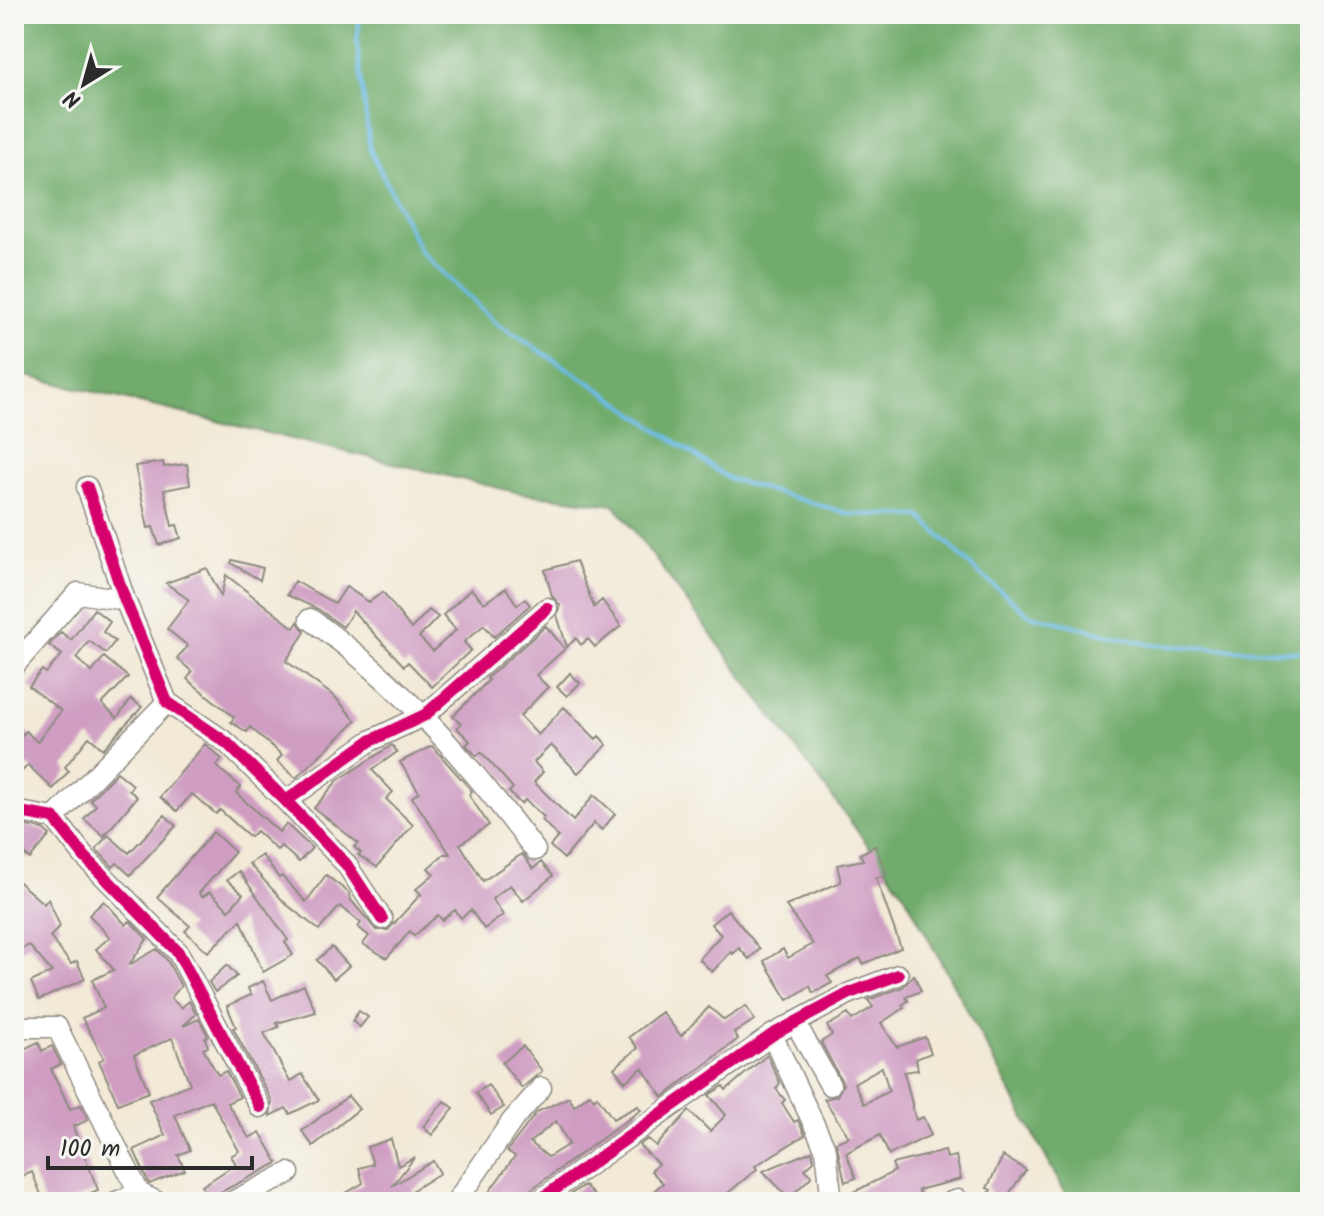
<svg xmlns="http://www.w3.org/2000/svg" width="1324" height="1216" viewBox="0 0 1324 1216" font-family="Kalam,sans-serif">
<rect width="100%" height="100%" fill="#f6f6f2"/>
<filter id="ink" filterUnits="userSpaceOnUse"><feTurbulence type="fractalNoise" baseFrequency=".0125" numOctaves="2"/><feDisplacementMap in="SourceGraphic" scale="16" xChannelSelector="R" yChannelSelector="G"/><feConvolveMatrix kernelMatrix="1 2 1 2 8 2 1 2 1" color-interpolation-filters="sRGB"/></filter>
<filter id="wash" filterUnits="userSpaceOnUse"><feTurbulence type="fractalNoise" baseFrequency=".006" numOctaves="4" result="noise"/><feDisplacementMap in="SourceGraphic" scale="32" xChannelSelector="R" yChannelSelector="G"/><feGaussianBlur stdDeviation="1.8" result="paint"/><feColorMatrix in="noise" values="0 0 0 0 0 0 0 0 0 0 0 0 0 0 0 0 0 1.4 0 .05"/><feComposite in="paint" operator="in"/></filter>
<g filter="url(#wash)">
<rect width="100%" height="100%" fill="#f2e9d6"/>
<!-- forest -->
<path fill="#71ac6c" stroke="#4e6c4c" stroke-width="2" d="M 14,14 L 1310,14 L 1310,1202 L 1070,1202 L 905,895 L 615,505 L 520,493 L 14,373 Z"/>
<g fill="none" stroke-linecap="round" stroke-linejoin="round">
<!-- stream -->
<path stroke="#6dbce7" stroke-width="4" d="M 360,14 L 357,42 L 370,150 L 421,252 L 495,322 L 601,390 L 729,479 L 850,514 L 920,516 L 976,571 L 1030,615 L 1152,645 L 1310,653"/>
</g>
<g id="blocks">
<!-- building -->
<path fill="#cf9dc2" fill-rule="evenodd" d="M 163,462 L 164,467 L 187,464 L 190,485 L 164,490 L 172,526 L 177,525 L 181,538 L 159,545 L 153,527 L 148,528 L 135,466 Z
M 232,560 L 263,568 L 260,580 L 231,563 Z
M 576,561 L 594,607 L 602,600 L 621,626 L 595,647 L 588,639 L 581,645 L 576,638 L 567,647 L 557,615 L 560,605 L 552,596 L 545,570 Z
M 207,568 L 221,596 L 226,575 L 294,628 L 298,622 L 305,632 L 286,661 L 335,697 L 356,721 L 296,778 L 277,761 L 282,755 L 250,727 L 247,732 L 231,722 L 234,717 L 187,679 L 192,672 L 177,658 L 188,646 L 167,629 L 189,600 L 166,583 Z
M 295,581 L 335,604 L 346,587 L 369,602 L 383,592 L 411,629 L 429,610 L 438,617 L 419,637 L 433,651 L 456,630 L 443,615 L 471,589 L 484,603 L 506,588 L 517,605 L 525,599 L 530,605 L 494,637 L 484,625 L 464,642 L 471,650 L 432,687 L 408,662 L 404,666 L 353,611 L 343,627 L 318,609 L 287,595 Z
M 94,609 L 110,622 L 103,632 L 115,641 L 106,653 L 89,641 L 76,658 L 92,672 L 104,657 L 128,677 L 102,704 L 117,718 L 131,699 L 142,707 L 103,749 L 89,737 L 65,767 L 69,771 L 53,789 L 28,765 L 14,780 L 14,743 L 26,731 L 37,742 L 61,711 L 29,686 L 42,670 L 46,673 L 62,655 L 49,645 L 61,632 L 71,640 Z
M 546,626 L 565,649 L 536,675 L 548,687 L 520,716 L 538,735 L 564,707 L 596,739 L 599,736 L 607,745 L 578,773 L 551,745 L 534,762 L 543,772 L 534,782 L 573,821 L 594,795 L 615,814 L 602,830 L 594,823 L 564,859 L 550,846 L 558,837 L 542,820 L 544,817 L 525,800 L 521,804 L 509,792 L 513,788 L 481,752 L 477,756 L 466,745 L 470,741 L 457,728 L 461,724 L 453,716 L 489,680 L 487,678 Z
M 570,673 L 580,683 L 567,696 L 557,687 Z
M 205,744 L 222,759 L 216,766 L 241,787 L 236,793 L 279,832 L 286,824 L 312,848 L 299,862 L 281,846 L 277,850 L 256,831 L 250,837 L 220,810 L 216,814 L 192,794 L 177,811 L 160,797 Z
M 392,745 L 397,752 L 372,770 L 393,792 L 386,799 L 413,825 L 377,867 L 358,855 L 361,853 L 354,847 L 358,843 L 314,808 L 337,781 Z
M 432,746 L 472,791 L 469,795 L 489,825 L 460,844 L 483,881 L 522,854 L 533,869 L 541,862 L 553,876 L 523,901 L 510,885 L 492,899 L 503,915 L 484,929 L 471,910 L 461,918 L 455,910 L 442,920 L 438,915 L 414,936 L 410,931 L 387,958 L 363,944 L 369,936 L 358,927 L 361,923 L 340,906 L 319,930 L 286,904 L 249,864 L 262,855 L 279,878 L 282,876 L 306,902 L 326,875 L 349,893 L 350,899 L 376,930 L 388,930 L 421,894 L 416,889 L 434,874 L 428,868 L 444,854 L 450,854 L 412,797 L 419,792 L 400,762 Z
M 117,772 L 133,785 L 129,790 L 137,797 L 104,836 L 84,819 L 96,805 L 90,800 Z
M 165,815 L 176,826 L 130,875 L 117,863 L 113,867 L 96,849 L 108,835 L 129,853 Z
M 21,825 L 43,829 L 50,835 L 30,859 L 14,846 L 14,834 Z
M 213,832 L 235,852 L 199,893 L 202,897 L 210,892 L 229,910 L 243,894 L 227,880 L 239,871 L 288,940 L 285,942 L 293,955 L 263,972 L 241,920 L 208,952 L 185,931 L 190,926 L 157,897 Z
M 875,846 L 887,874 L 876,878 L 901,948 L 863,964 L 860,958 L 827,976 L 832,983 L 813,993 L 810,986 L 788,1000 L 764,961 L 783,949 L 788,958 L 813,944 L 786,906 L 841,882 L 837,865 L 863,860 L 860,854 Z
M 14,878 L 44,904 L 48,899 L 60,926 L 50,937 L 71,964 L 77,961 L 85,979 L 39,1000 L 31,982 L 52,972 L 29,945 L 14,954 Z
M 104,901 L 126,925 L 130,921 L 147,939 L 129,965 L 157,949 L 167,960 L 181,986 L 171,998 L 181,1008 L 189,1001 L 196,1014 L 183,1026 L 199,1019 L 208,1036 L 205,1038 L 208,1047 L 203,1049 L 218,1075 L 226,1071 L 240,1097 L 227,1103 L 249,1138 L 260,1132 L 278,1163 L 209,1198 L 202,1186 L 236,1164 L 231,1156 L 239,1151 L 211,1100 L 175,1115 L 190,1150 L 178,1155 L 185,1170 L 149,1184 L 134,1150 L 165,1135 L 149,1100 L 190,1084 L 172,1038 L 134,1055 L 149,1092 L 118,1104 L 99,1061 L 104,1058 L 82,1018 L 104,1008 L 92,980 L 114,970 L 96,949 L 110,937 L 89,915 Z
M 728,910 L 760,949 L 749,959 L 739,948 L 733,954 L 731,952 L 712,972 L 699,959 L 721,935 L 711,924 Z
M 332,947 L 349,966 L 334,979 L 317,960 Z
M 227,965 L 237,976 L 215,992 L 209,982 Z
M 914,975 L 921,991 L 906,997 L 908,1001 L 902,1005 L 904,1008 L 881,1023 L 897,1047 L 925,1037 L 931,1053 L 916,1059 L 918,1070 L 904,1072 L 916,1120 L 923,1117 L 931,1135 L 889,1155 L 880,1135 L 846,1153 L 856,1178 L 845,1182 L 836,1142 L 849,1137 L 824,1099 L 837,1096 L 843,1084 L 821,1042 L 832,1035 L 827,1026 L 848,1014 L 852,1020 L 873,1007 L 868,1000 L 903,987 ZM 882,1067 L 889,1091 L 864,1104 L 854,1083 Z
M 263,981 L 272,1000 L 304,985 L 316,1012 L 277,1023 L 279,1027 L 264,1033 L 290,1082 L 302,1074 L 319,1100 L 290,1114 L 286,1108 L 270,1116 L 272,1101 L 233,1028 L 236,1027 L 227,1006 L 251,995 L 248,988 Z
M 746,1006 L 754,1020 L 734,1033 L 738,1039 L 663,1097 L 642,1068 L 625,1082 L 614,1068 L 638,1048 L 629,1037 L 662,1012 L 681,1036 L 709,1007 L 724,1020 Z
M 359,1011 L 368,1017 L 360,1027 L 352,1021 Z
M 38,1042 L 42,1051 L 52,1046 L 61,1064 L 51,1069 L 70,1109 L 81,1105 L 88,1120 L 73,1127 L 98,1190 L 69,1202 L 44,1202 L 32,1172 L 14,1180 L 14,1061 L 21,1058 L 18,1052 Z
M 523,1046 L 542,1071 L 522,1088 L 502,1063 Z
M 767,1055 L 780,1083 L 776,1089 L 785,1100 L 782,1103 L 794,1122 L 798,1120 L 805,1135 L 755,1166 L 757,1169 L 717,1202 L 641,1202 L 663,1183 L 651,1171 L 658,1164 L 639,1145 L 648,1139 L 656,1146 L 689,1111 L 710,1131 L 726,1115 L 709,1095 L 723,1086 L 726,1090 Z
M 488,1085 L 504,1107 L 491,1115 L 476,1093 Z
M 590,1094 L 594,1099 L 597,1096 L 613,1119 L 638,1106 L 641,1110 L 529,1191 L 524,1202 L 502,1202 L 489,1192 L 515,1156 L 507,1151 L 537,1112 L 569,1097 L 574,1106 ZM 556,1121 L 569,1144 L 548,1157 L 530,1142 Z
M 348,1096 L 359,1109 L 313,1146 L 302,1131 Z
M 444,1101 L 454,1108 L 432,1135 L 423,1127 Z
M 391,1139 L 398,1166 L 415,1157 L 392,1186 L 433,1161 L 440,1173 L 413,1190 L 417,1202 L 331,1202 L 363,1183 L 359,1168 L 373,1164 L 367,1147 Z
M 812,1151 L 814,1161 L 805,1169 L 812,1176 L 789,1198 L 763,1171 Z
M 945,1151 L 947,1158 L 956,1156 L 961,1179 L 918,1190 L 921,1195 L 906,1202 L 888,1202 L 884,1194 L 860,1202 L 854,1192 L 895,1171 L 892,1164 Z
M 1003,1156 L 1026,1170 L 1003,1202 L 982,1202 L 991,1190 L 987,1188 Z
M 584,1185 L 600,1202 L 578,1202 L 571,1194 Z"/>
</g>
</g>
<g filter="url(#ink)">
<use href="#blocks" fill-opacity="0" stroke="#8e8a80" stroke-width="2"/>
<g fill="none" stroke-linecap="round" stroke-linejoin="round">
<defs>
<path id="minor" d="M 87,487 L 125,600 L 167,702 L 227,743 L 286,801 L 346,864 L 382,919
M 310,619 C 401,683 468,762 535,850
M 14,666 L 78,593 L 125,600
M 286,801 L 370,741 L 425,715 L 547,608
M 14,811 L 54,818 L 85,857 L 178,952 L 260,1107
M 54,818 L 167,702
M 795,1022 L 830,1085
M 14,1032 L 24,1027 L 57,1027 L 139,1193 L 157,1202
M 772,1035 L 826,1150 L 832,1202
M 116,1202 L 139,1193
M 232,1202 L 289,1173
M 456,1202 L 512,1121 L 541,1088
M 537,1202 L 772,1035 L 850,993 L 898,975
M 951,1202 L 958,1200"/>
</defs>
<!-- minor casing -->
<use href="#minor" stroke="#8e8a80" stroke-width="23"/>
<!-- minor -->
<use href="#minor" stroke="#fff" stroke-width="20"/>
<defs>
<path id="cycleway" d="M 87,487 L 125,600 L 167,702 L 227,743 L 286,801 L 346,864 L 382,919
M 286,801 L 370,741 L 425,715 L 547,608
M 14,811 L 54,818 L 85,857 L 178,952 L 260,1107
M 537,1202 L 772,1035 L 850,993 L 898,975"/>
</defs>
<!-- cycleway casing -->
<use href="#cycleway" stroke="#f6f6f2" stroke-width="17"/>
<!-- cycleway -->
<use href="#cycleway" stroke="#d6006c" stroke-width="12"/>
</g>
</g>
<!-- margin -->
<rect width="1324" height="1216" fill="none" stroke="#f6f6f2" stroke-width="48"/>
<!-- north arrow -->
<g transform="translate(84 84) rotate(217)" stroke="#f6f6f2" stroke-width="6" paint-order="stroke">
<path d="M0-6L14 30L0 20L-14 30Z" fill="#2b2b2b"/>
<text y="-12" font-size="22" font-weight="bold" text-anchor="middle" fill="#2b2b2b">N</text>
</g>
<!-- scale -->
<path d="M48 1156v12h204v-12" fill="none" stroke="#2b2b2b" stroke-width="4"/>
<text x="60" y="1156" font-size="24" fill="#2b2b2b" stroke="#f6f6f2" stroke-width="6" paint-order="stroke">100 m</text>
</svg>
